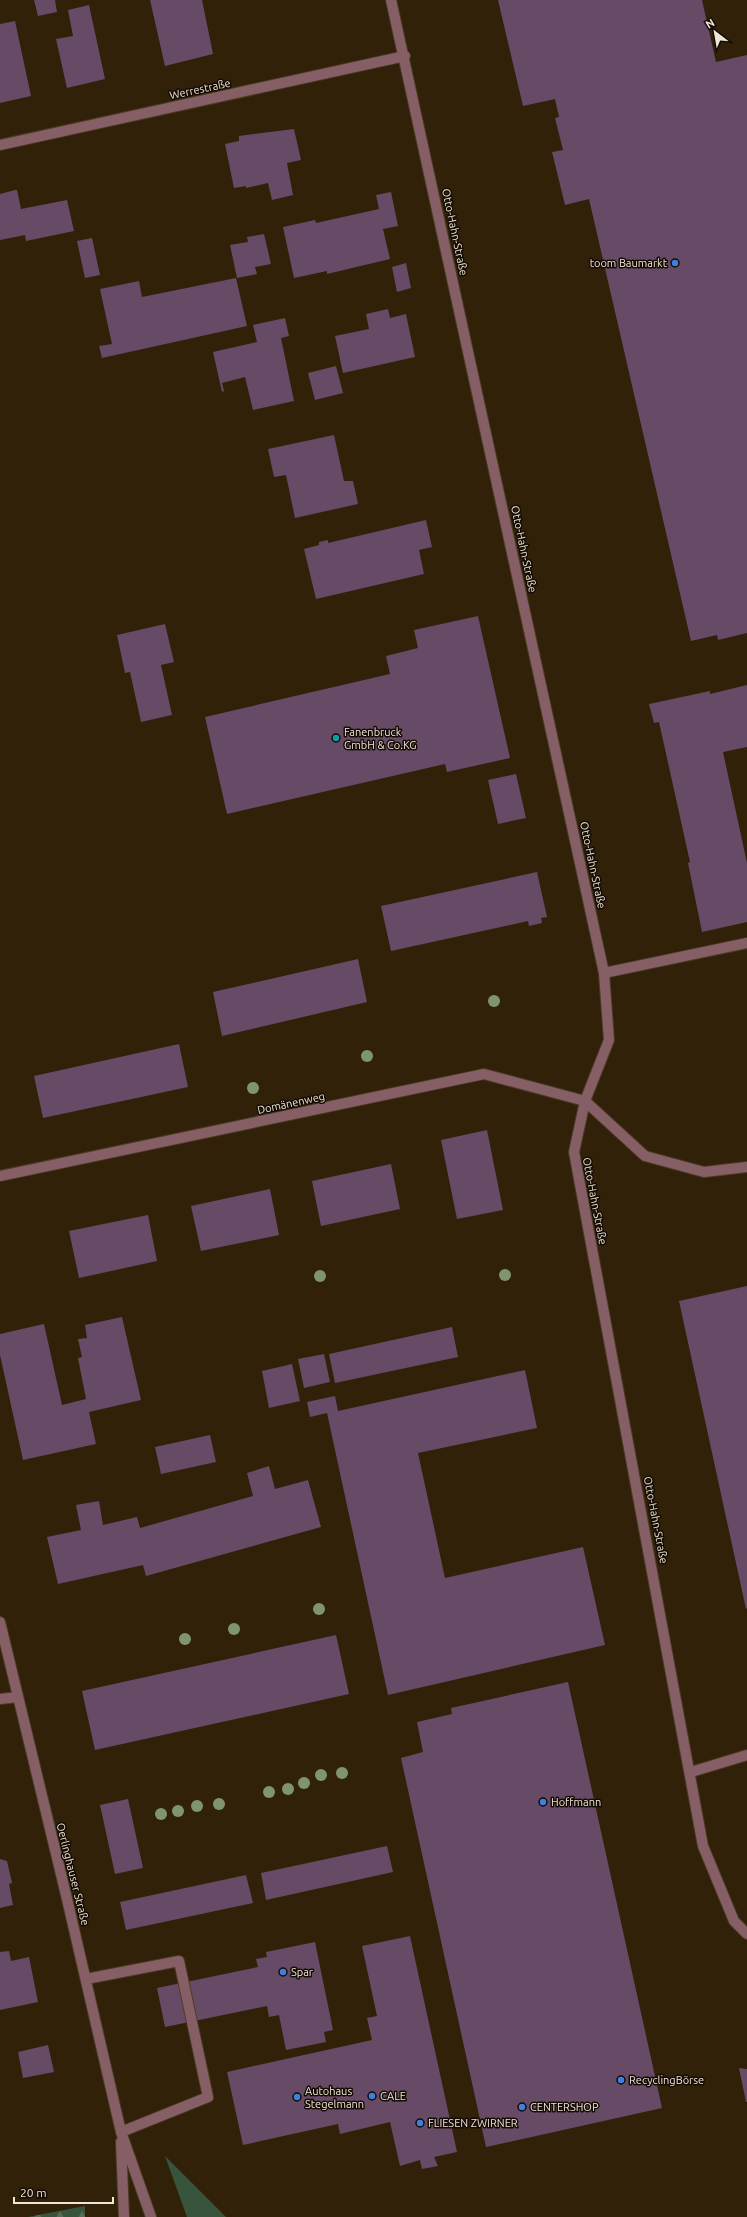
<svg xmlns="http://www.w3.org/2000/svg" width="747" height="2217" viewBox="0 0 747 2217" font-family="Ubuntu,sans-serif">
<defs>
<pattern id="forest-firs" width="22" height="20" patternUnits="userSpaceOnUse"><rect width="22" height="20" fill="#39543c"/><path d="M5 1l3.5 6h-7zM16 11l3.5 6h-7z" fill="#566c57"/></pattern>
</defs>
<rect width="100%" height="100%" fill="#322109"/>
<!-- green -->
<path fill="#39543c" d="M 165,2156 L 226,2217 L 187,2217 Z"/>
<!-- forest -->
<path fill="url(#forest-firs)" d="M 85,2206 L 85,2217 L 28,2217 Z"/>
<!-- building -->
<path fill="#664a66" d="M 34,0 L 55,0 L 57,12 L 38,16 Z
M 150,0 L 202,0 L 213,54 L 165,66 Z
M 498,0 L 702,0 L 716,62 L 747,55 L 747,633 L 718,640 L 717,635 L 691,641 L 589,199 L 565,205 L 552,152 L 563,150 L 555,118 L 559,117 L 555,99 L 523,106 Z
M 89,5 L 105,79 L 67,88 L 56,39 L 73,36 L 68,10 Z
M 15,21 L 31,96 L 0,103 L 0,24 Z
M 294,129 L 301,160 L 287,163 L 293,195 L 272,200 L 268,183 L 246,188 L 246,186 L 234,188 L 225,144 L 239,141 L 239,136 Z
M 15,190 L 17,190 L 21,209 L 67,200 L 74,231 L 26,241 L 25,235 L 0,240 L 0,194 Z
M 391,192 L 398,226 L 383,229 L 390,259 L 327,274 L 327,271 L 294,278 L 283,227 L 315,220 L 316,223 L 379,209 L 376,195 Z
M 264,234 L 271,264 L 255,267 L 257,274 L 237,278 L 230,245 L 248,242 L 247,237 Z
M 92,238 L 100,275 L 85,278 L 77,241 Z
M 406,263 L 411,288 L 397,292 L 392,267 Z
M 236,278 L 247,326 L 102,358 L 99,346 L 112,344 L 100,289 L 139,281 L 142,297 Z
M 388,309 L 390,318 L 406,314 L 415,357 L 343,373 L 335,336 L 369,329 L 366,314 Z
M 285,318 L 289,336 L 281,338 L 294,401 L 253,410 L 245,377 L 222,383 L 224,391 L 222,392 L 213,352 L 257,342 L 253,325 Z
M 336,366 L 343,393 L 315,400 L 308,373 Z
M 334,435 L 344,481 L 353,481 L 358,504 L 295,518 L 286,475 L 274,477 L 268,449 Z
M 426,520 L 432,547 L 419,550 L 424,574 L 316,599 L 304,549 L 319,545 L 319,542 L 328,540 L 328,543 Z
M 478,616 L 510,758 L 447,772 L 445,764 L 227,814 L 205,717 L 390,674 L 386,656 L 418,648 L 414,630 Z
M 165,624 L 174,662 L 161,665 L 172,715 L 141,722 L 130,672 L 125,673 L 117,635 Z
M 747,685 L 747,747 L 723,752 L 747,863 L 747,922 L 702,932 L 688,863 L 690,862 L 659,722 L 654,723 L 649,704 L 710,691 L 710,694 Z
M 516,774 L 526,818 L 498,824 L 488,780 Z
M 537,872 L 547,917 L 541,918 L 542,923 L 529,926 L 528,921 L 391,951 L 381,906 Z
M 358,959 L 367,1002 L 222,1036 L 213,992 Z
M 179,1044 L 188,1087 L 43,1118 L 34,1076 Z
M 487,1130 L 503,1210 L 457,1219 L 441,1140 Z
M 391,1164 L 400,1209 L 321,1226 L 312,1181 Z
M 270,1189 L 279,1235 L 201,1251 L 191,1206 Z
M 148,1215 L 157,1261 L 79,1278 L 69,1231 Z
M 747,1286 L 747,1608 L 746,1609 L 679,1301 Z
M 122,1317 L 141,1400 L 89,1412 L 96,1444 L 23,1460 L 0,1355 L 0,1334 L 44,1324 L 62,1405 L 86,1399 L 78,1358 L 82,1357 L 78,1339 L 87,1338 L 85,1325 Z
M 452,1327 L 458,1357 L 335,1383 L 329,1354 Z
M 324,1354 L 330,1382 L 304,1388 L 298,1359 Z
M 292,1364 L 300,1401 L 269,1408 L 262,1371 Z
M 525,1370 L 537,1428 L 418,1453 L 445,1578 L 583,1547 L 605,1645 L 388,1695 L 327,1413 L 310,1417 L 307,1402 L 335,1396 L 338,1411 Z
M 210,1435 L 216,1462 L 161,1474 L 155,1447 Z
M 269,1466 L 275,1489 L 308,1480 L 321,1527 L 146,1576 L 143,1565 L 58,1584 L 47,1537 L 81,1530 L 76,1505 L 99,1501 L 103,1525 L 137,1517 L 140,1528 L 253,1496 L 247,1473 Z
M 336,1635 L 349,1694 L 95,1750 L 82,1691 Z
M 568,1682 L 662,2108 L 486,2147 L 401,1758 L 423,1752 L 417,1722 L 452,1714 L 451,1708 Z
M 128,1799 L 143,1868 L 115,1874 L 100,1805 Z
M 387,1846 L 393,1872 L 266,1900 L 261,1873 Z
M 0,1859 L 7,1861 L 12,1883 L 9,1884 L 13,1905 L 0,1908 Z
M 246,1875 L 253,1903 L 126,1930 L 120,1902 Z
M 410,1936 L 457,2152 L 434,2157 L 438,2166 L 422,2169 L 420,2160 L 400,2166 L 390,2122 L 340,2134 L 338,2124 L 243,2145 L 227,2072 L 372,2040 L 367,2018 L 377,2016 L 362,1946 Z
M 315,1942 L 333,2030 L 324,2032 L 326,2042 L 286,2050 L 279,2015 L 269,2017 L 267,2006 L 165,2027 L 157,1988 L 258,1967 L 256,1959 L 267,1957 L 266,1952 Z
M 9,1951 L 11,1961 L 29,1957 L 38,2002 L 0,2010 L 0,1952 Z
M 48,2045 L 54,2072 L 23,2078 L 18,2052 Z
M 739,2068 L 747,2069 L 747,2102 L 746,2102 Z"/>
<g fill="none" stroke-linecap="round" stroke-linejoin="round">
<defs>
<path id="minor" d="M 391,0 L 604,973 L 609,1040 L 585,1101 L 574,1152 L 703,1846 L 734,1921 L 747,1934
M 0,145 L 405,56
M 604,973 L 747,943
M 0,1176 L 484,1074 L 585,1101 L 645,1156 L 704,1172 L 747,1167
M 0,1622 L 67,1899 L 121,2132 L 151,2217
M 0,1699 L 18,1697
M 691,1772 L 747,1755
M 86,1979 L 179,1961 L 208,2097 L 121,2132
M 121,2142 L 124,2217"/>
</defs>
<!-- minor casing -->
<use href="#minor" stroke="#4d3c26" stroke-width="12"/>
<!-- minor -->
<use href="#minor" stroke="#865f66" stroke-width="10"/>
</g>
<!-- trees -->
<g fill="#7f956f">
<circle cx="494" cy="1001" r="6"/>
<circle cx="367" cy="1056" r="6"/>
<circle cx="253" cy="1088" r="6"/>
<circle cx="505" cy="1275" r="6"/>
<circle cx="320" cy="1276" r="6"/>
<circle cx="319" cy="1609" r="6"/>
<circle cx="234" cy="1629" r="6"/>
<circle cx="185" cy="1639" r="6"/>
<circle cx="342" cy="1773" r="6"/>
<circle cx="321" cy="1775" r="6"/>
<circle cx="304" cy="1783" r="6"/>
<circle cx="288" cy="1789" r="6"/>
<circle cx="269" cy="1792" r="6"/>
<circle cx="219" cy="1804" r="6"/>
<circle cx="197" cy="1806" r="6"/>
<circle cx="178" cy="1811" r="6"/>
<circle cx="161" cy="1814" r="6"/>
</g>
<!-- markers -->
<g fill="#3f7fe0" stroke="#140c04" stroke-width="1.5">
<circle cx="675" cy="263" r="4"/>
<circle cx="543" cy="1802" r="4"/>
<circle cx="283" cy="1972" r="4"/>
<circle cx="621" cy="2080" r="4"/>
<circle cx="372" cy="2096" r="4"/>
<circle cx="297" cy="2097" r="4"/>
<circle cx="522" cy="2107" r="4"/>
<circle cx="420" cy="2123" r="4"/>
</g>
<circle fill="#0f9aa8" stroke="#140c04" stroke-width="1.5" cx="336" cy="738" r="4"/>
<g text-anchor="middle" dominant-baseline="central" stroke-width="3" stroke-linejoin="round" paint-order="stroke">
<!-- street labels -->
<g font-size="11" fill="#f0e5d6" stroke="#140c04">
<text transform="translate(200 89) rotate(-12)">Werrestraße</text>
<text transform="translate(455 232) rotate(78)">Otto-Hahn-Straße</text>
<text transform="translate(524 549) rotate(78)">Otto-Hahn-Straße</text>
<text transform="translate(593 865) rotate(78)">Otto-Hahn-Straße</text>
<text transform="translate(291 1103) rotate(-12)">Domänenweg</text>
<text transform="translate(595 1201) rotate(79)">Otto-Hahn-Straße</text>
<text transform="translate(656 1520) rotate(79)">Otto-Hahn-Straße</text>
<text transform="translate(73 1874) rotate(76)">Oerlinghauser Straße</text>
</g>
<!-- poi labels -->
<g font-size="11" fill="#f0e5d6" stroke="#140c04" text-anchor="start">
<text x="667" y="263" text-anchor="end">toom Baumarkt</text>
<text x="344" y="732">Fanenbruck<tspan x="344" dy="13">GmbH &amp; Co.KG</tspan></text>
<text x="551" y="1802">Hoffmann</text>
<text x="291" y="1972">Spar</text>
<text x="629" y="2080">RecyclingBörse</text>
<text x="305" y="2091">Autohaus<tspan x="305" dy="13">Stegelmann</tspan></text>
<text x="380" y="2096">CALE</text>
<text x="530" y="2107">CENTERSHOP</text>
<text x="428" y="2123">FLIESEN ZWIRNER</text>
</g>
</g>
<!-- north arrow -->
<g transform="translate(715 32) rotate(329)" stroke="#140c04" stroke-width="3" paint-order="stroke">
<path d="M0-3L7 15L0 10L-7 15Z" fill="#f0e5d6"/>
<text y="-6" font-size="11" font-weight="bold" text-anchor="middle" fill="#f0e5d6">N</text>
</g>
<!-- scale -->
<path d="M14 2197v6h99v-6" fill="none" stroke="#f0e5d6" stroke-width="2"/>
<text x="20" y="2197" font-size="12" fill="#f0e5d6" stroke="#140c04" stroke-width="3" paint-order="stroke">20 m</text>
</svg>
